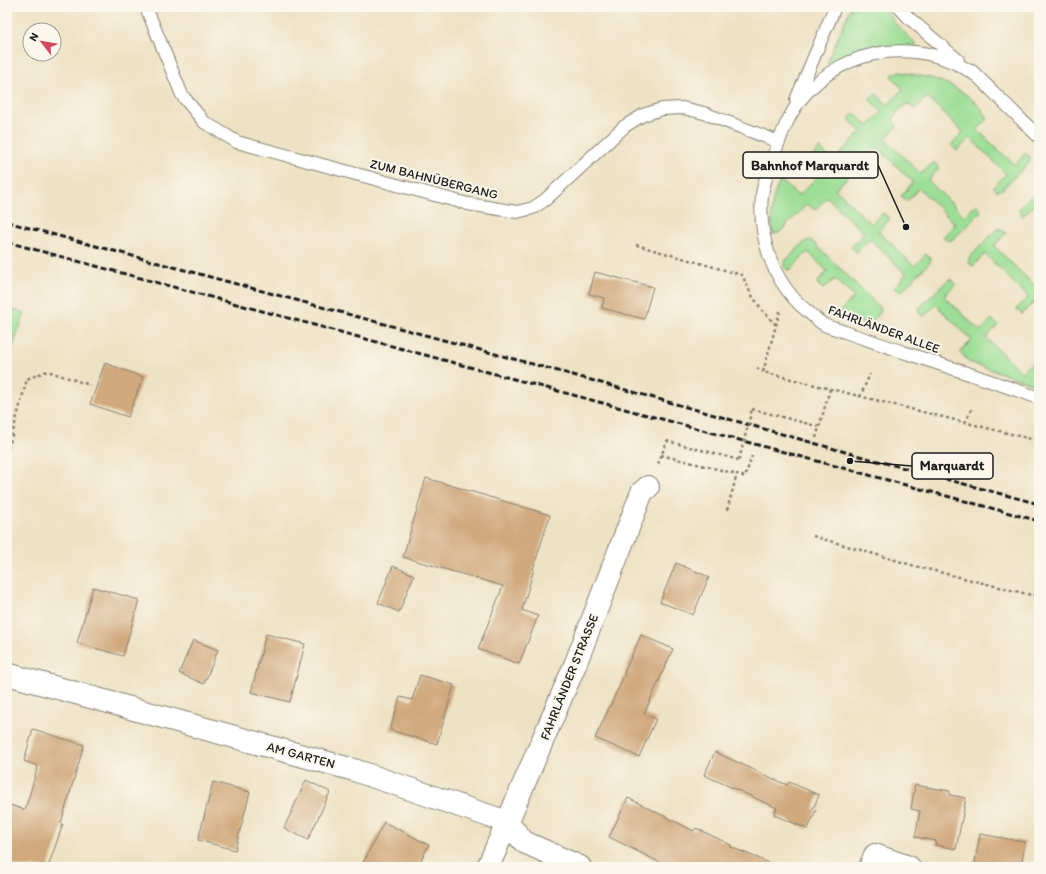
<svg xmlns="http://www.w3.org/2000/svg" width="1046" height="874" viewBox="0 0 1046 874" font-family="Itim,sans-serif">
<rect width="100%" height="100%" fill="#fbf7ec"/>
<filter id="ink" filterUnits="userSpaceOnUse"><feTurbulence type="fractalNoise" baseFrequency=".025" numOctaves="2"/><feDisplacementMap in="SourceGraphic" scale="8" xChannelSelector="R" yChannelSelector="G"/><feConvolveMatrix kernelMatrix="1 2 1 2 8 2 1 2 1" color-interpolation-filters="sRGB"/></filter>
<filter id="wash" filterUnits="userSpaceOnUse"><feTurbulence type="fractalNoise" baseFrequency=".012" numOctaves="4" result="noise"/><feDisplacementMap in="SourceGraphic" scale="16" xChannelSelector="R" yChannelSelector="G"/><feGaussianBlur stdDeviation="0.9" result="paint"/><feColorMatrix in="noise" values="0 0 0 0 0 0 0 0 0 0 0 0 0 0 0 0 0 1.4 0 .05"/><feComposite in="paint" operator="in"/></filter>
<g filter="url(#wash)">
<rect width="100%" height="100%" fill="#eee2c4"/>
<!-- green -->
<path fill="#9cde95" stroke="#5c7d58" d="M 851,7 L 883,7 L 895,23 L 916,44 L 916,46 L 914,48 L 860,53 L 830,65 L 828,64 L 827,63 Z
M 901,72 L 931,78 L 950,85 L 964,93 L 975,102 L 982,109 L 988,119 L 977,130 L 1015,165 L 1026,153 C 1029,156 1031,158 1030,162 L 1001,190 L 997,191 L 993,187 L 1006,174 L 970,138 L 957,151 L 951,145 L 963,132 L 927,97 L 915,109 L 908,104 C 902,107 894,114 893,121 L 897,126 L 885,139 L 921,174 L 934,162 L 939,168 L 928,180 L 964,216 L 976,204 C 979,207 981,208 980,213 L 952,240 C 948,242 946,240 943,237 L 955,224 L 919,188 L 907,201 L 901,196 L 913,182 L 877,147 L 865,159 L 861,155 L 856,155 L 843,168 L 844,173 L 848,177 L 835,189 L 871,224 L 883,213 L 890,219 L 878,231 L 914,266 L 926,254 C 929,257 931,258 930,262 L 902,291 L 900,292 L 894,288 L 906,274 L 870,239 L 857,252 L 851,247 L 864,233 L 827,197 L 815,210 L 809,205 L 806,205 L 779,233 L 773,234 C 770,213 771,199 780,181 L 785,184 L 798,196 L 826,168 L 814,155 L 820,148 L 833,161 L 861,132 L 849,119 L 854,113 L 868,126 L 882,112 L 869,99 L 875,93 L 888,105 L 903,89 L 891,76 L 895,73 Z
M 1039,188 L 1039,208 L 1035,204 L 1023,216 C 1020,213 1018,211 1020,207 Z
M 997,229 L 1001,229 L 1006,233 L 994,246 L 1039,290 L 1039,308 L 1033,303 L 1022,314 L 1016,309 L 1028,297 L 985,254 L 973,266 L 969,263 L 969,258 Z
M 809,240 L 811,240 L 880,308 L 881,310 L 880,313 L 868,325 L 837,314 L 854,297 L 835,279 L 823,289 L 819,286 L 817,283 L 827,271 L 808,252 L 791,269 L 788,270 C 784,268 784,266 784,262 L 806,241 Z
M 950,279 L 956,284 L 944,296 L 980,331 L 992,319 L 998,325 L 986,338 L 1021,372 L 1034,361 L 1039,366 L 1039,386 L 969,362 L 960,352 L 972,340 L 936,305 L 923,317 L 918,311 L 919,308 L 948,280 Z
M 7,308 L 25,313 L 7,362 Z"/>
<g id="blocks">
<!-- building -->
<path fill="#d0a97d" d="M 595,272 L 653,287 L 644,319 L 602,308 L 604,298 L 589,294 Z
M 105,363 L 143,377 L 128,417 L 90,404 Z
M 426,478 L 550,515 L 533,569 L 534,569 L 522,610 L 538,616 L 519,664 L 478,649 L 503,586 L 403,557 Z
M 676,563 L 709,577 L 693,615 L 660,602 Z
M 393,566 L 414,575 L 399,612 L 378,603 Z
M 93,587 L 139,600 L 123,656 L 77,643 Z
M 266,634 L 305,644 L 290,702 L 251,692 Z
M 641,635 L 673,649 L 644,714 L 656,719 L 639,757 L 595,738 L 625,674 L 624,673 Z
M 193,640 L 218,650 L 204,684 L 179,673 Z
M 420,675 L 454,685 L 437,744 L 390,730 L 400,697 L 412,700 Z
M 33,729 L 84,745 L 61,823 L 63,824 L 48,867 L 21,867 L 7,862 L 7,804 L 25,810 L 38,766 L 24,761 Z
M 715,752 L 787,785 L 789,782 L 819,795 L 813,809 L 816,810 L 808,829 L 774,815 L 777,808 L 704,775 Z
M 306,780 L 330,792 L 308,840 L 284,828 Z
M 213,782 L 250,792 L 235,850 L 198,840 Z
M 915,785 L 950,791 L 950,795 L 966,798 L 956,849 L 935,845 L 936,841 L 915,837 L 920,811 L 911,809 Z
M 628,798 L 694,831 L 696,828 L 731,845 L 731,847 L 779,867 L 669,867 L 609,837 Z
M 384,822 L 429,845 L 417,867 L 361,867 Z
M 980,834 L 1025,842 L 1021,867 L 974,867 Z"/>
</g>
</g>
<g filter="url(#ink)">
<use href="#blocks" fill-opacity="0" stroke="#857f70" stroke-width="1"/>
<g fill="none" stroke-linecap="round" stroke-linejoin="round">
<defs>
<path id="service" d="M 146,7 L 182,95 L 204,122 L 237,142 L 468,204 L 517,212 L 533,208 L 545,200 L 625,126 L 643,115 L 662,109 L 683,108 L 704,113 L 779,142
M 899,7 L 909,18 L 958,60
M 972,71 L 1039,137
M 977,76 C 922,36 846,45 802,98 C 789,114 782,133 775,152 C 770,166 764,180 762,195 C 758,238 773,283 807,311 C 812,315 817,320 823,324 C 829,328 838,329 845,332 C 865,339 884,345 903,352 C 949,367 994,382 1039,398
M 796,100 L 835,7"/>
<path id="minor" d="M 7,674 L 354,770 L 507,822 L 524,842 L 580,867
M 488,867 L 575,665 L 642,492 L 648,487
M 870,867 L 875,855 L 909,867"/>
</defs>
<!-- service casing -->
<use href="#service" stroke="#857f70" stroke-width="14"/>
<!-- minor casing -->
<use href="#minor" stroke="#857f70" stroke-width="24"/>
<!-- path -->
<path stroke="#857f70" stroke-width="2.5" stroke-dasharray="3 3" stroke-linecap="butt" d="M 636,245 L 742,275 L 751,294 L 762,310 L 776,325
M 780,311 L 763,372 L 1039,441
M 757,368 L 763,372
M 860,397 L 870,374
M 752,409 L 820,427
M 965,423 L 972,408
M 816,438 L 830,389
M 7,454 L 27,379 L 47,371 L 90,385
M 661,455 L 737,474
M 658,464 L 667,441 L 739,460
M 727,510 L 737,474 L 745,477 L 752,456
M 813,536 L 915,566 L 1039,597"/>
<!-- service -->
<use href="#service" stroke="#fff" stroke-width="12"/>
<!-- minor -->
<use href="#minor" stroke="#fff" stroke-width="22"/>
<!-- rail -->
<path stroke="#1c1c1c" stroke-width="3" stroke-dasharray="6 3" stroke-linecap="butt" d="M 7,222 L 573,375 L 863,457 L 1039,504
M 7,242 L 1039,521"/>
<!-- path-bridge -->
<path stroke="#857f70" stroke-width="2.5" stroke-dasharray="3 3" stroke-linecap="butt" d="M 739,460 L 752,409"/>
</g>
</g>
<g text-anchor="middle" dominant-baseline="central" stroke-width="4" stroke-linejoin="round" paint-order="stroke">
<!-- street labels -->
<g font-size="13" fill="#1c1c1c" stroke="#fbf7ec">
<text transform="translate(434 179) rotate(14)">ZUM BAHNÜBERGANG</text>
<text transform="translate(884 329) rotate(20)">FAHRLÄNDER ALLEE</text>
<text transform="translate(569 677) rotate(-68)">FAHRLÄNDER STRASSE</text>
<text transform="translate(301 755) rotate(15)">AM GARTEN</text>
</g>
</g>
<!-- callouts -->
<path fill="none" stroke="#1c1c1c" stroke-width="1.5" d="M906 227L878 165M850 461L912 466"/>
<g fill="#1c1c1c" stroke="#fbf7ec" stroke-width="1.5">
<circle cx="906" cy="227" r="4"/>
<circle cx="850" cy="461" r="4"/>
</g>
<g fill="#fbf7ec" stroke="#1c1c1c" stroke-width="1.5">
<rect x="743" y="152" width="135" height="26" rx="4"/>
<rect x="912" y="453" width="81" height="26" rx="4"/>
</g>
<g font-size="14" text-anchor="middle" font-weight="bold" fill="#1c1c1c">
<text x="810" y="170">Bahnhof Marquardt</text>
<text x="952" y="470">Marquardt</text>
</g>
<!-- margin -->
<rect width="1046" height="874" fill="none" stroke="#fbf7ec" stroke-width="24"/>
<!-- north arrow -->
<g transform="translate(42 42) rotate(301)"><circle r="19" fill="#fbf7ec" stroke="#a29f99"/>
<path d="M0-3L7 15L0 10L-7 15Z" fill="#d1495b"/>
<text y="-6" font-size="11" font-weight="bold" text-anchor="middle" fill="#1c1c1c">N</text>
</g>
</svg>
